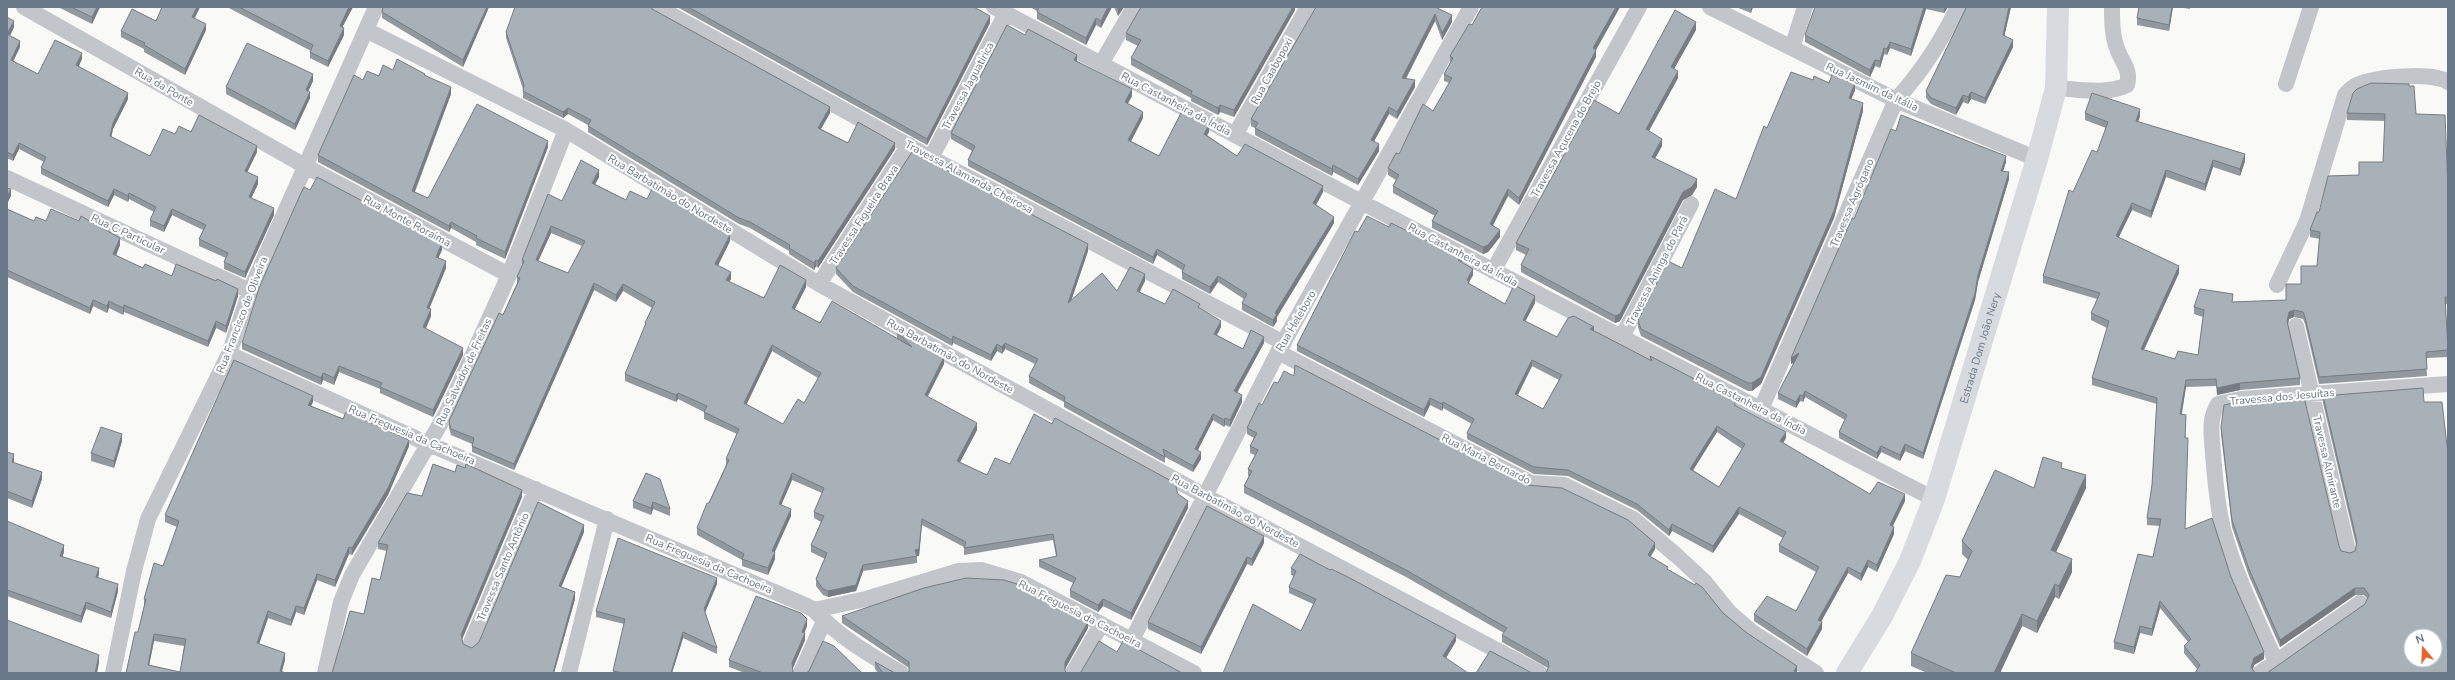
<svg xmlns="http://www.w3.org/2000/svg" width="2455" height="680" viewBox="0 0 2455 680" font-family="'Nunito Sans',sans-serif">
<rect width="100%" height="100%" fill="#f9f9f7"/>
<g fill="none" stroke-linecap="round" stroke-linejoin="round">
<!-- minor -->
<path stroke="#c2c6cb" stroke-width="16" d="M 24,7 L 305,166 L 509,275
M 657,7 L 931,158 L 1284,343
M 994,7 L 1363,203 L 1934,499
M 1710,7 L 1896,100 L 2037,159
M 366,30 L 566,130 L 819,284 L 1205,496 L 1540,673
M 1792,48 L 1805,7
M 1101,64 L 1134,7
M 2286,84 L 2311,7
M 2056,88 C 2078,89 2107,95 2127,85 C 2131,70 2123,64 2118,51 C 2112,37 2112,21 2112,7
M 1235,135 L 1308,7
M 931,158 L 1006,13
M 7,178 L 250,291
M 1493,271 L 1639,7
M 819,284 L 909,145
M 2277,285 L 2307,221 L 2345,95 C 2349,91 2352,87 2357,85 C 2373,77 2433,71 2448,82
M 2296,326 L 2348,551
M 1622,337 L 1691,204
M 1278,352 L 1531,483 L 1564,485 L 1633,519 L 1676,555 L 1704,581 L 1729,612 L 1752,632 L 1816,673
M 229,354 L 424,442 L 805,605 L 814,610 L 866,599 L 959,571 L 981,570 L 1021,582 L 1194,673
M 1761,409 L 1896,100 C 1923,70 1940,43 1958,7
M 814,610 C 839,637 870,655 901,673
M 1132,640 L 1278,352 L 1471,7
M 470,645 L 536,489
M 2276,662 C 2257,619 2235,575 2223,529 C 2217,505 2215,479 2213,454 C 2212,437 2208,420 2218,404 L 2241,399 L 2448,384
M 113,673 L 134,571 L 148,519 L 229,354 L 250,291 L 376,7
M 325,673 L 341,602 L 352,575 L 446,414 L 509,275 L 566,130
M 569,673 L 607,519
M 801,673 L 824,621
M 1073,673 L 1101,625
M 2260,673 L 2360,603"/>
<!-- primary -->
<path stroke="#d7dbdf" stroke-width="22" id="s1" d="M 1847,673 L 1882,616 L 1910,561 L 1934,499 L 2037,159 L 2056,88 L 2058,7"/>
</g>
<!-- wall -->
<path fill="#91989e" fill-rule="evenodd" d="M 58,7 L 100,7 L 92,24 Z
M 162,7 L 200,7 L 194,18 L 206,30 L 185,75 L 144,52 L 144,49 L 121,37 L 121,31 L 156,21 Z
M 227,7 L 353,7 L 342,27 L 344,35 L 328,67 L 310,58 L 310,52 L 311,51 Z
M 383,7 L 489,7 L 463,67 L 382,18 L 382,12 Z
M 677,7 L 974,7 L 990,23 L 927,145 Z
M 1030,7 L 1112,7 L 1101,28 L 1096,25 L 1086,45 L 1037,19 L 1037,11 Z
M 1114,7 L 1124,7 L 1118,16 Z
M 1295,7 L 1295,10 L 1234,117 L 1220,112 L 1218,115 L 1191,101 L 1191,98 L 1131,65 L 1131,58 L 1138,46 L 1126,40 L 1126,33 Z
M 1435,7 L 1452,22 L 1442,40 L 1435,21 L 1406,79 L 1415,87 L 1397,119 L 1389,114 L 1374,141 L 1379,151 L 1358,185 L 1333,172 L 1332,176 L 1255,135 L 1255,128 L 1251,126 L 1251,119 Z
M 1482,7 L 1620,7 L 1596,50 L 1596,57 L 1519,205 L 1508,196 L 1493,225 L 1500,237 L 1488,252 L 1483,254 L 1432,228 L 1432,221 L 1435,216 L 1393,193 L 1393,186 L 1396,180 L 1388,175 L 1388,168 L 1399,154 L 1433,111 L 1449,83 L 1444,81 L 1444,74 L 1450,63 L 1450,56 L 1472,25 Z
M 1736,7 L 1753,7 L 1751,13 Z
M 1815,7 L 1948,7 L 1944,13 L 1926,9 L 1911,56 L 1890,48 L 1887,55 L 1884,54 L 1880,68 L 1875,66 L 1870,77 L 1805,42 L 1805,35 Z
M 2011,7 L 2004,36 L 2013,47 L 1985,104 L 1971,99 L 1968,104 L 1963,102 L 1956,115 L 1931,104 L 1926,98 L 1926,91 L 1965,10 Z
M 2139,7 L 2173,7 L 2169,31 L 2137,25 L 2137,18 Z
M 2178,7 L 2190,7 L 2190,9 Z
M 652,9 L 830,113 L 821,129 L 848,143 L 895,149 L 818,268 L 816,266 L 814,270 L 789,254 L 789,251 L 750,228 L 739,224 L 588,132 L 588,125 L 568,114 L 563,118 L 523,98 L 523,89 L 506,38 L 506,32 Z
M 7,17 L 14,27 L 10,36 L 20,47 L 13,61 L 38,74 L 82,59 L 78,67 L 128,99 L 113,129 L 111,137 L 150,156 L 175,134 L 191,132 L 257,152 L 247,172 L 258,184 L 251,198 L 274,215 L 245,278 L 224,269 L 224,262 L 226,258 L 199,246 L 199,239 L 203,230 L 172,215 L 164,232 L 150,226 L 150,220 L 154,212 L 129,199 L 128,202 L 114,195 L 108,207 L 41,174 L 41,168 L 44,162 L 19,149 L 13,161 L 7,158 Z
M 1696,30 L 1674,69 L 1678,78 L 1649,131 L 1662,146 L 1655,158 L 1697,187 L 1692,195 L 1683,200 L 1620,321 L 1615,323 L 1521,272 L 1521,265 L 1526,255 L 1516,250 L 1516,243 L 1619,114 Z
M 1025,35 L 1077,61 L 1132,96 L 1127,104 L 1143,118 L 1131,141 L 1159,156 L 1209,132 L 1207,135 L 1237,156 L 1323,192 L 1316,205 L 1334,223 L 1277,317 L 1277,321 L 1273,327 L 1242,310 L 1242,303 L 1244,299 L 1218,282 L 1210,294 L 1182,279 L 1182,270 L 1157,255 L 1153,264 L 968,166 L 968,160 L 972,151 L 951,139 L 951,133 Z
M 393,70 L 425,76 L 451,94 L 415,192 L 428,198 L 548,147 L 505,259 L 476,245 L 476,242 L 451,228 L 449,232 L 318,162 L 318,155 L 363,80 L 379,76 Z
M 1813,80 L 1829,83 L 1855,90 L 1851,99 L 1863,111 L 1834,218 L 1761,384 L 1752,391 L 1748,391 L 1641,336 L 1638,327 L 1638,320 L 1682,268 L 1736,199 L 1767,128 Z
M 313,81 L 308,91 L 310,98 L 295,130 L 226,94 L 226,87 Z
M 2409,86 L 2416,114 L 2448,190 L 2448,304 L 2445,304 L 2448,357 L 2426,358 L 2427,376 L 2319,384 L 2305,324 L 2303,319 L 2294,317 L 2289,319 L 2288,325 L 2300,378 L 2300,385 L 2240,390 L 2217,395 L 2216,386 L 2186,387 L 2182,414 L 2186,438 L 2185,529 L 2231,577 L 2264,659 L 2254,665 L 2253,670 L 2197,669 L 2184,653 L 2184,646 L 2188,642 L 2160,608 L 2152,636 L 2140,633 L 2134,654 L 2114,649 L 2114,642 L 2153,557 L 2160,526 L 2147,525 L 2147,518 L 2152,485 L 2157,404 L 2092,385 L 2092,378 L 2107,328 L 2091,320 L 2091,313 L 2097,299 L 2043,283 L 2043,276 L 2073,192 L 2097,152 L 2106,128 L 2085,120 L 2085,113 L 2140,116 L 2138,122 L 2245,161 L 2240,176 L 2213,167 L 2205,191 L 2166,177 L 2151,218 L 2132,210 L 2118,238 L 2179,273 L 2144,350 L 2175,359 L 2198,355 L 2203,317 L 2194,314 L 2194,307 L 2233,302 L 2286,300 L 2301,284 L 2317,266 L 2320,239 L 2310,237 L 2310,230 L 2319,212 L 2359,175 L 2383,162 L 2385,121 L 2347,120 L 2347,113 Z
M 1896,131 L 2006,162 L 2003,171 L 2009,179 L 1978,282 L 1975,300 L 1923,459 L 1905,451 L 1900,461 L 1881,452 L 1877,459 L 1839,438 L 1839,432 L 1845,420 L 1805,397 L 1803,402 L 1800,401 L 1796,408 L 1778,399 L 1778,393 L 1794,363 L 1791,364 L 1854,219 Z
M 599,177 L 595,184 L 626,200 L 730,241 L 718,266 L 731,279 L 729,282 L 764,298 L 806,287 L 795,309 L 820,323 L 898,339 L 897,338 L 897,331 L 944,364 L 927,396 L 977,430 L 960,462 L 987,475 L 1010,464 L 1178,494 L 1188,508 L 1131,620 L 1103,606 L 1098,612 L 1070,597 L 1070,590 L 1073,583 L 1039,567 L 1039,560 L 1056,556 L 1053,540 L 964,555 L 964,547 L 922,525 L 919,556 L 917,556 L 917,563 L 863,571 L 856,591 L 828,597 L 823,595 L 816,586 L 816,579 L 825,559 L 811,552 L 811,545 L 821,522 L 814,518 L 814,512 L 822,493 L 792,480 L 781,505 L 791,516 L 775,552 L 775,559 L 768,575 L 742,566 L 742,560 L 697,535 L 697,528 L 726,465 L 726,459 L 737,434 L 704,419 L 704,412 L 678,399 L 676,402 L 625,381 L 625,374 L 645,327 L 645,323 L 652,308 L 623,291 L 616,302 L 594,290 L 514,470 L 472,452 L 472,444 L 451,435 L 449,428 L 449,421 L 503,315 L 517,283 L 517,277 L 522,265 L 522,260 L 562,201 ZM 551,233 L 582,246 L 568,273 L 538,261 ZM 772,351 L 818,378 L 804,403 L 783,424 L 746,404 Z
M 310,190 L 442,250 L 438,258 L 446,268 L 429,309 L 431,316 L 426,329 L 463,355 L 433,417 L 380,393 L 380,389 L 339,372 L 334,385 L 323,380 L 321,385 L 242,349 L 242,343 Z
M 7,209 L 34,221 L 46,221 L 120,245 L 116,256 L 143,268 L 238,296 L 226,333 L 216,328 L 208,347 L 124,312 L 123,315 L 109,308 L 107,313 L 93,306 L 90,314 L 7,277 Z
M 1358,232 L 1462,263 L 1473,275 L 1469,282 L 1469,284 L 1505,304 L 1535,303 L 1525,321 L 1557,337 L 1594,332 L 1650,360 L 1650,356 L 1737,406 L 1786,438 L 1783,443 L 1870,494 L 1905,501 L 1893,526 L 1894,534 L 1877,572 L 1868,567 L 1861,581 L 1848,573 L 1821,622 L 1822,629 L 1807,656 L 1754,621 L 1754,614 L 1796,611 L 1816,572 L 1779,552 L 1779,545 L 1783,538 L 1739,514 L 1713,553 L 1672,531 L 1669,536 L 1637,510 L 1568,476 L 1534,474 L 1467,439 L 1467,433 L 1472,424 L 1443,408 L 1442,411 L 1430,405 L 1424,417 L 1297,351 L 1297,345 ZM 1532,366 L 1559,380 L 1543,409 L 1518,395 ZM 1717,432 L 1742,449 L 1719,487 L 1693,470 Z
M 1088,251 L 1071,301 L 1117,291 L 1145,281 L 1139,292 L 1165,304 L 1200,309 L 1221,327 L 1217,335 L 1243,349 L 1264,343 L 1237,393 L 1242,402 L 1230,427 L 1225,425 L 1224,427 L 1213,420 L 1197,451 L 1201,459 L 1193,472 L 1165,457 L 1165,463 L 1064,407 L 1064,402 L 1029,383 L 1029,376 L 1035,364 L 1005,349 L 1002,354 L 997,351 L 991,361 L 953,343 L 952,346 L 853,292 L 836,274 L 836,268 Z
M 1294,376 L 1527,485 L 1655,549 L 1650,556 L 1723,613 L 1747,633 L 1797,672 L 1548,669 L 1548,668 L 1502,642 L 1502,635 L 1504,633 L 1406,577 L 1244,493 L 1244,486 L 1249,476 L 1248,476 L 1248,469 L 1255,455 L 1250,453 L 1250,446 L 1254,438 L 1247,434 L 1247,428 L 1278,383 Z
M 2323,396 L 2424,402 L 2448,454 L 2448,647 L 2365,604 L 2368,599 L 2364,595 L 2355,595 L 2280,647 L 2249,576 L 2232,527 L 2221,434 L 2221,427 L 2339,546 L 2341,551 L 2350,553 L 2355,551 L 2356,545 L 2323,403 Z
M 313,402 L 311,406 L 409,446 L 388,495 L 352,555 L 349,554 L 335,587 L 317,580 L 304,615 L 296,612 L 291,626 L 268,618 L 259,644 L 285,660 L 282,672 L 126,673 L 138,632 L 144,606 L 144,599 L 163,566 L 177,527 L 165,522 L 165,515 ZM 154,641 L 184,646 L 180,672 L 149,665 Z
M 122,441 L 114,468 L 91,461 L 91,453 Z
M 7,452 L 14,461 L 13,463 L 42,479 L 32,508 L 7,498 Z
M 433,464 L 455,472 L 457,465 L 465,468 L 466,464 L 522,490 L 522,497 L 462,640 L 463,644 L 472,648 L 479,642 L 538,502 L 584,525 L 584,532 L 561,587 L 575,592 L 575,599 L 554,673 L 332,673 L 350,611 L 364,614 L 372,578 L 380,580 L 387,551 L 378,549 L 378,543 L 407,493 L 422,496 Z
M 2062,468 L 2086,488 L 2056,552 L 2072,572 L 2059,599 L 2055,597 L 2037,633 L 2022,626 L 2000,673 L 1927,673 L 1911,666 L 1911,653 L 1960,577 L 1968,560 L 1962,554 L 1962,541 L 2034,488 Z
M 646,473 L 670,509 L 670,516 L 653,509 L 651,515 L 633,508 L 633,501 Z
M 7,521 L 64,552 L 62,557 L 99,574 L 98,577 L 118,591 L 111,618 L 86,609 L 81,623 L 7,596 Z
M 1264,543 L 1252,566 L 1247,564 L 1201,654 L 1148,629 L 1148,622 Z
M 1291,568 L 1456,641 L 1446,658 L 1301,631 L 1313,604 L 1289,593 L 1289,587 L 1294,576 L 1291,575 Z
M 717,584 L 705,612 L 717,648 L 717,654 L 683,638 L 672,673 L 613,673 L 624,624 L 596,617 L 596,611 Z
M 842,616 L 1088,628 L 1065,669 L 1065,671 L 909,672 L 909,668 L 842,623 Z
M 807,626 L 804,633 L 805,640 L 793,668 L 793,672 L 795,673 L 745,673 L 729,667 L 729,660 Z
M 875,662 L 895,673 L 878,673 L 875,669 Z"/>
<!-- shaded-wall -->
<path fill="#767c81" d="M 97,7 L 100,7 L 92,24 L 92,17 Z
M 197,7 L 200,7 L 192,24 L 192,17 Z
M 349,7 L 353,7 L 340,32 L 340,26 Z
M 487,7 L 489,7 L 463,67 L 463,60 Z
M 1108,7 L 1112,7 L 1101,28 L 1101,21 Z
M 1119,7 L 1124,7 L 1118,16 L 1118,9 Z
M 1293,7 L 1295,7 L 1295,10 L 1234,117 L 1234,110 Z
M 1616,7 L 1620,7 L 1593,55 L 1593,48 Z
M 1751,7 L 1753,7 L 1751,13 Z
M 1924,7 L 1926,7 L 1926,9 L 1911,56 L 1911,49 Z
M 1944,7 L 1948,7 L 1944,13 Z
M 2009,7 L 2011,7 L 2003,42 L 2003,35 Z
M 2172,7 L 2173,7 L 2169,31 L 2169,25 Z
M 1435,14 L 1435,21 L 1402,85 L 1402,78 Z
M 1452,15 L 1452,22 L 1442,40 L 1442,33 Z
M 990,16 L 990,23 L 927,145 L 927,139 Z
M 1096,18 L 1096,25 L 1086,45 L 1086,38 Z
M 14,21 L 14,27 L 7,41 L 7,34 Z
M 1696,22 L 1696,30 L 1671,74 L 1671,67 Z
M 206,24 L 206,30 L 185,75 L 185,69 Z
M 344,28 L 344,35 L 328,67 L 328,61 Z
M 2013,40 L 2013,47 L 1985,104 L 1985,98 Z
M 20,41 L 20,47 L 11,66 L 11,60 Z
M 1890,42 L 1890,48 L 1887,55 L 1887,49 Z
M 1884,48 L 1884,54 L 1880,68 L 1880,61 Z
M 1596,50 L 1596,57 L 1519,205 L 1519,198 Z
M 82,53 L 82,59 L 76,72 L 76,65 Z
M 1077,55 L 1077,62 L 1074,60 Z
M 1875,60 L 1875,66 L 1870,77 L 1870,70 Z
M 1678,71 L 1678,78 L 1646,136 L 1646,129 Z
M 313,74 L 313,81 L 306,96 L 306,90 Z
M 1415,80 L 1415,87 L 1397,119 L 1397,112 Z
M 1855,83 L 1855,90 L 1849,105 L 1849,98 Z
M 451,87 L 451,94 L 412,198 L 412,191 Z
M 1132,89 L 1132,96 L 1125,109 L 1125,102 Z
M 310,92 L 310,98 L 295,130 L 295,124 Z
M 1971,92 L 1971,99 L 1968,104 L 1968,97 Z
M 128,93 L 128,99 L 113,129 L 110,143 L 110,136 L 113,123 Z
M 1963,95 L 1963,102 L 1956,115 L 1956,108 Z
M 1863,103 L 1863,111 L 1834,218 L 1761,384 L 1752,391 L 1752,383 Z
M 1220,105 L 1220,112 L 1218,115 L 1218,108 Z
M 830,107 L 830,113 L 818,134 L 818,128 Z
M 1389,107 L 1389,114 L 1371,147 L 1371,140 Z
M 568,108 L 568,114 L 563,118 L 563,112 Z
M 2140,109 L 2140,116 L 2136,128 L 2136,121 Z
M 1143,112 L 1143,118 L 1128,147 L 1128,140 Z
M 1209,125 L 1209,132 L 1204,140 L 1204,134 Z
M 1662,139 L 1662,146 L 1652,164 L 1652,157 Z
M 548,141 L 548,147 L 505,259 L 505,252 Z
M 19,143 L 19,149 L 13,161 L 13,155 Z
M 895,143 L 895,149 L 818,268 L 818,261 Z
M 1379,144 L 1379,151 L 1358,185 L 1358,179 Z
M 257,146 L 257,152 L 245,177 L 245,171 Z
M 2245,154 L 2245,161 L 2240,176 L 2240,169 Z
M 2006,156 L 2006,162 L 2001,177 L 2001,171 Z
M 2213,160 L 2213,167 L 2205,191 L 2205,184 Z
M 1333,165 L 1333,172 L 1332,176 L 1332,169 Z
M 599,170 L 599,177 L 592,190 L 592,183 Z
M 2166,170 L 2166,177 L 2151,218 L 2151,211 Z
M 2009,172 L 2009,179 L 1978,282 L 1975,300 L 1923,459 L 1923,453 L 1978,275 Z
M 258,177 L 258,184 L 249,203 L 249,197 Z
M 1697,179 L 1697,187 L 1692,195 L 1683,200 L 1620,321 L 1615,323 L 1615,316 L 1683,192 Z
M 1323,186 L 1323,192 L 1313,210 L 1313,203 Z
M 11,189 L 11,196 L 7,204 L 7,197 Z
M 114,189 L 114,195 L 108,207 L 108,201 Z
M 1508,189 L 1508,196 L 1490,231 L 1490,224 Z
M 129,193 L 129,199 L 128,202 L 128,196 Z
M 2132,203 L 2132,210 L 2116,243 L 2116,236 Z
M 274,208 L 274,215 L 245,278 L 245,272 Z
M 172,209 L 172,215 L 164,232 L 164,226 Z
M 1334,217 L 1334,223 L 1277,317 L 1277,321 L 1273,327 L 1273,320 L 1275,313 Z
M 451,222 L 451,228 L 449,232 L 449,226 Z
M 551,226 L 551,233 L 536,266 L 536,260 Z
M 1500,230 L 1500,237 L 1488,252 L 1483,254 L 1483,247 Z
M 730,235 L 730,241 L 715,271 L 715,264 Z
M 120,238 L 120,245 L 113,261 L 113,254 Z
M 442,243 L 442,250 L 436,263 L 436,257 Z
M 1088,244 L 1088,251 L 1068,310 L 1068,303 Z
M 1157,249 L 1157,255 L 1153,264 L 1153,257 Z
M 1462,258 L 1462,265 L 1458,260 Z
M 816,260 L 816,266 L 814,270 L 814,263 Z
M 446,261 L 446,268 L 427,314 L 427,308 Z
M 2179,266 L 2179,273 L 2141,356 L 2141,349 Z
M 1473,269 L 1473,275 L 1469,282 L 1469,288 L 1467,280 Z
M 731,272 L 731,279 L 726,287 L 726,280 Z
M 1145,274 L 1145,281 L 1137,297 L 1137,291 Z
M 1218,276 L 1218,282 L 1210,294 L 1210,287 Z
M 806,280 L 806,287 L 792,314 L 792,308 Z
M 594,283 L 594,290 L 514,470 L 514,464 Z
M 623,284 L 623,291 L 616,302 L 616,295 Z
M 238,289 L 238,296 L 226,333 L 226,326 Z
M 1535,296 L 1535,303 L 1523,326 L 1523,320 Z
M 93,300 L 93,306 L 90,314 L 90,308 Z
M 109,301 L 109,308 L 107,313 L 107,306 Z
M 124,305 L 124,312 L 123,315 L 123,308 Z
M 431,309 L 431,316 L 423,334 L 423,327 Z
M 2294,310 L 2294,317 L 2289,319 L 2287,328 L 2287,321 L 2289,312 Z
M 216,321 L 216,328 L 208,347 L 208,341 Z
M 1221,321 L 1221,327 L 1214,340 L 1214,334 Z
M 1594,327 L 1594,334 L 1590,329 Z
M 953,336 L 953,343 L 952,346 L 952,340 Z
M 1264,337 L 1264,343 L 1234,398 L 1234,391 Z
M 1005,343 L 1005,349 L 1002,354 L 1002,347 Z
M 997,344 L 997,351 L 991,361 L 991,355 Z
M 772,345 L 772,351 L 744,410 L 744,403 Z
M 463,348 L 463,355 L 433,417 L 433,410 Z
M 1799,353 L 1799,359 L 1791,364 L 1791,358 Z
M 944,357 L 944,364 L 925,402 L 925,395 Z
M 1532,360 L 1532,366 L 1515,400 L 1515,394 Z
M 339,366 L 339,372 L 334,385 L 334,378 Z
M 323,373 L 323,380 L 321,385 L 321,378 Z
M 2186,380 L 2186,387 L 2180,421 L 2180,414 Z
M 2240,383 L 2240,390 L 2217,395 L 2217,388 Z
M 1805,391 L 1805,397 L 1803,402 L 1803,396 Z
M 678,393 L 678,399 L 676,402 L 676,395 Z
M 1242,395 L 1242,402 L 1230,427 L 1230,420 Z
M 1800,395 L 1800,401 L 1796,408 L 1796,402 Z
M 313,396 L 313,402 L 308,412 L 308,405 Z
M 1430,398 L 1430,405 L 1424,417 L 1424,410 Z
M 1443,402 L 1443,408 L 1442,411 L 1442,404 Z
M 1213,414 L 1213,420 L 1195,456 L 1195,449 Z
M 1225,418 L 1225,425 L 1224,427 L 1224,420 Z
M 977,423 L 977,430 L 957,468 L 957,461 Z
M 1717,426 L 1717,432 L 1690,475 L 1690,469 Z
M 1786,432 L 1786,438 L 1780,448 L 1780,441 Z
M 122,434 L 122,441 L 114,468 L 114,461 Z
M 409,440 L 409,446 L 388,495 L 352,555 L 352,548 Z
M 1905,444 L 1905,451 L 1900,461 L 1900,455 Z
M 1881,446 L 1881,452 L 1877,459 L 1877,453 Z
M 1201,452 L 1201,459 L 1193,472 L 1193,466 Z
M 14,454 L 14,461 L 12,469 L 12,462 Z
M 42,472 L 42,479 L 32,508 L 32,501 Z
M 792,473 L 792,480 L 779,510 L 779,504 Z
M 2086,475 L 2086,488 L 2051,563 L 2051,550 Z
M 522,490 L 522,497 L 461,641 L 461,635 Z
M 1905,494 L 1905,501 L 1890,531 L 1890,525 Z
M 1188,501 L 1188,508 L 1131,620 L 1131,613 Z
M 653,502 L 653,509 L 651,515 L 651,508 Z
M 1739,507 L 1739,514 L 1713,553 L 1713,546 Z
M 791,509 L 791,516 L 772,557 L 772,551 Z
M 922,519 L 919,556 L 917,556 L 915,550 Z
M 1672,524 L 1672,531 L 1669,536 L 1669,530 Z
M 584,525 L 584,532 L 559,593 L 559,586 Z
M 1894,527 L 1894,534 L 1877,572 L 1877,565 Z
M 1264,536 L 1264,543 L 1252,566 L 1252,559 Z
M 1655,543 L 1655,549 L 1648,561 L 1648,555 Z
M 64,545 L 64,552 L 60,563 L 60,556 Z
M 349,547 L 349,554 L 335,587 L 335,580 Z
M 775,552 L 775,559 L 768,575 L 768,568 Z
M 1247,557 L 1247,564 L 1201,654 L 1201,647 Z
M 2072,559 L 2072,572 L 2059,599 L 2059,586 Z
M 1868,560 L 1868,567 L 1861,581 L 1861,574 Z
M 863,565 L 863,571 L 856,591 L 828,597 L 828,591 Z
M 1848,567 L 1848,573 L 1818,627 L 1818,620 Z
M 99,568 L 99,574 L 96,583 L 96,577 Z
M 317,574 L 317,580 L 304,615 L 304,608 Z
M 717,578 L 717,584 L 704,615 L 704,609 Z
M 118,584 L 118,591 L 111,618 L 111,612 Z
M 2055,584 L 2055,597 L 2037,633 L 2037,621 Z
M 2355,588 L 2355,595 L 2280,647 L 2280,640 Z
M 575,592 L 575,599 L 554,673 L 553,673 Z
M 1103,599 L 1103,606 L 1098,612 L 1098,605 Z
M 2160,601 L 2160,608 L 2152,636 L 2152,629 Z
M 86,602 L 86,609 L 81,623 L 81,616 Z
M 296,606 L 296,612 L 291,626 L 291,620 Z
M 268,611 L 268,618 L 257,650 L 257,643 Z
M 2022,614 L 2022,626 L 2000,673 L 1994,673 Z
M 807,619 L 807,626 L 802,639 L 802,632 Z
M 1088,622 L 1088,628 L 1065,669 L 1065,662 Z
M 1822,622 L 1822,629 L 1807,656 L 1807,649 Z
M 2140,626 L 2140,633 L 2134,654 L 2134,647 Z
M 683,632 L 683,638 L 672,673 L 671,673 Z
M 805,633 L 805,640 L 792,670 L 792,663 Z
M 154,634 L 154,641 L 148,671 L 148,665 Z
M 1456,635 L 1456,641 L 1443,663 L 1443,656 Z
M 2264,652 L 2264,659 L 2254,665 L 2251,673 L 2251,667 L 2254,658 Z
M 285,653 L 285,660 L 281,673 L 280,671 Z
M 99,655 L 99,663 L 97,673 L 95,673 Z
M 1797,666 L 1797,672 L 1794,671 Z"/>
<!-- building -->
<path fill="#a9b1b8" stroke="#767c81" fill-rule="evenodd" d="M 71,7 L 97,7 L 92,17 Z
M 162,7 L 197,7 L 192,17 L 206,24 L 185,69 L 144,45 L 145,43 L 121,31 L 132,9 L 156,21 Z
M 239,7 L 349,7 L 340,26 L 344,28 L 328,61 L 310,52 L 313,45 Z
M 383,7 L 487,7 L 463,60 L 382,12 Z
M 515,7 L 651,7 L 652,9 L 830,107 L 818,128 L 848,143 L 858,122 L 895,143 L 818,261 L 816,260 L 814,263 L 789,248 L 790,245 L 750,222 L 739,218 L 588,126 L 591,120 L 568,108 L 563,112 L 523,91 L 524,85 L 506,32 Z
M 688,7 L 974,7 L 990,16 L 927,139 Z
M 1039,7 L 1108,7 L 1101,21 L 1096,18 L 1086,38 L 1037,12 Z
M 1141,7 L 1293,7 L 1234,110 L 1220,105 L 1218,108 L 1191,94 L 1192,91 L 1131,58 L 1141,40 L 1126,33 Z
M 1316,7 L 1435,7 L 1452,15 L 1442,33 L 1435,14 L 1402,78 L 1415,80 L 1397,112 L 1389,107 L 1371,140 L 1379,144 L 1358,179 L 1333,165 L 1332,169 L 1255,128 L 1258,123 L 1251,119 Z
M 1482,7 L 1616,7 L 1593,48 L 1596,50 L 1519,198 L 1508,189 L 1490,224 L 1500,230 L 1488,245 L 1483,247 L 1432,221 L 1438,211 L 1393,186 L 1399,175 L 1388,168 L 1396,153 L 1399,154 L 1423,104 L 1433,111 L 1452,78 L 1444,74 L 1453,58 L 1450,56 L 1469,24 L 1472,25 Z
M 1815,7 L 1924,7 L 1911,49 L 1890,42 L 1887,49 L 1884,48 L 1880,61 L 1875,60 L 1870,70 L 1805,35 Z
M 1966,7 L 2009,7 L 2003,35 L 2013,40 L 1985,98 L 1971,92 L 1968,97 L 1963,95 L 1956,108 L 1931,98 L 1926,91 L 1965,10 Z
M 2139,7 L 2172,7 L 2169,25 L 2137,18 Z
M 1675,10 L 1696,22 L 1671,67 L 1678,71 L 1646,129 L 1662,139 L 1652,157 L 1697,179 L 1692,187 L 1683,192 L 1620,314 L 1615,316 L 1521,265 L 1529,249 L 1516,243 L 1594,100 L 1619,114 Z
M 7,17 L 14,21 L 7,34 L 20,41 L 11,60 L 38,74 L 55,40 L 82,53 L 76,65 L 128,93 L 113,123 L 110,136 L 150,156 L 163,129 L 175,134 L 179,126 L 191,132 L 199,115 L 257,146 L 245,171 L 258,177 L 249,197 L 274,208 L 245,272 L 224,262 L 228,253 L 199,239 L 206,225 L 172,209 L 164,226 L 150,220 L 156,207 L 129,193 L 128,196 L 114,189 L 108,201 L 41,168 L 46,157 L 19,143 L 13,155 L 7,152 Z
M 1007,25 L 1025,35 L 1028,29 L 1077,55 L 1074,60 L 1132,89 L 1125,102 L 1143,112 L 1128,140 L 1159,156 L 1182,111 L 1209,125 L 1204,134 L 1237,156 L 1245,144 L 1323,186 L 1313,203 L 1334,217 L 1275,313 L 1277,314 L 1273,320 L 1242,303 L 1247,294 L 1218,276 L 1210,287 L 1182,272 L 1185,265 L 1157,249 L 1153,257 L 968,160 L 975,146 L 951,133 Z
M 247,43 L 313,74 L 306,90 L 310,92 L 295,124 L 226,87 Z
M 397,59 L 425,74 L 424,75 L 451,87 L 412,191 L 428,198 L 477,104 L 548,141 L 505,252 L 476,238 L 477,236 L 451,222 L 449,226 L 318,155 L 354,75 L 363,80 L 367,71 L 379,76 L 383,65 L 393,70 Z
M 1791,72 L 1813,80 L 1814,76 L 1829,83 L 1833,72 L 1855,83 L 1849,98 L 1863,103 L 1834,211 L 1761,377 L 1752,383 L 1748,383 L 1641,329 L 1638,320 L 1668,261 L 1682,268 L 1715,189 L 1736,199 L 1764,126 L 1767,128 Z
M 2371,83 L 2409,84 L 2409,86 L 2414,86 L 2416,114 L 2445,115 L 2448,190 L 2448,297 L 2445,297 L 2448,350 L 2426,352 L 2427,369 L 2319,377 L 2305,317 L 2303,312 L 2294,310 L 2289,312 L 2287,321 L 2300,378 L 2240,383 L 2217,388 L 2216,379 L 2186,380 L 2180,414 L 2186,415 L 2185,438 L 2188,438 L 2185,529 L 2212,518 L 2231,577 L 2264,652 L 2254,658 L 2251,667 L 2255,673 L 2195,673 L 2200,665 L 2184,646 L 2191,639 L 2160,601 L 2152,629 L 2140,626 L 2134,647 L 2114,642 L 2138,554 L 2153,557 L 2161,519 L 2147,518 L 2152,485 L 2157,398 L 2092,378 L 2109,321 L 2091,313 L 2100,293 L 2043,276 L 2069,190 L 2073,192 L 2092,150 L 2097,152 L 2108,122 L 2085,113 L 2092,93 L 2140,109 L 2136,121 L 2245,154 L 2240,169 L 2213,160 L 2205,184 L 2166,170 L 2151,211 L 2132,203 L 2116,236 L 2179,266 L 2141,349 L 2175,359 L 2178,351 L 2198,355 L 2204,310 L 2194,307 L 2200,289 L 2233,294 L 2232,302 L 2286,300 L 2286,284 L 2301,284 L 2301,266 L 2317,266 L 2320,232 L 2310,230 L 2317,212 L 2319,212 L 2328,176 L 2359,175 L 2359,162 L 2383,162 L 2385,114 L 2347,113 L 2353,93 L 2357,89 Z
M 1901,115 L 2006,156 L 2001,171 L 2009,172 L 1978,275 L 1975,293 L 1923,453 L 1905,444 L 1900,455 L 1881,446 L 1877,453 L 1839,432 L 1847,415 L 1805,391 L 1803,396 L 1800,395 L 1796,402 L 1778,393 L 1799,353 L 1791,358 L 1852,218 L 1854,219 L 1891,129 L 1896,131 Z
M 912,152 L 1088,244 L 1068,303 L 1102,273 L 1117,291 L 1130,267 L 1145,274 L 1137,291 L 1165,304 L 1173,289 L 1200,304 L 1198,307 L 1221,321 L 1214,334 L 1243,349 L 1251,330 L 1264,337 L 1234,391 L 1242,395 L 1230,420 L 1225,418 L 1224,420 L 1213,414 L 1195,449 L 1201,452 L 1193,466 L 1163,449 L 1165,457 L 1064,401 L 1065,397 L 1029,376 L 1038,359 L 1005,343 L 1002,347 L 997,344 L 991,355 L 953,336 L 952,340 L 853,286 L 836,268 Z
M 581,160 L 599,170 L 592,183 L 626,200 L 630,191 L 647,199 L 653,187 L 730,235 L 715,264 L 731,272 L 726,280 L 764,298 L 780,265 L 806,280 L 792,308 L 820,323 L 832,301 L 912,347 L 897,331 L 944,357 L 925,395 L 977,423 L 957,461 L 987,475 L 995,458 L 1010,464 L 1034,414 L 1052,424 L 1055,418 L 1175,483 L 1178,494 L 1188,501 L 1131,613 L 1103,599 L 1098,605 L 1070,590 L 1076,578 L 1039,560 L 1057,556 L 1053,534 L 964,548 L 966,542 L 922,519 L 919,549 L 915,550 L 917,556 L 863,565 L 856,585 L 828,591 L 823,589 L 816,579 L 827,553 L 811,545 L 824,516 L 814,512 L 824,488 L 792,473 L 779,504 L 791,509 L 772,551 L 775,552 L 768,568 L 742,559 L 744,554 L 697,528 L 707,503 L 709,503 L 729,460 L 726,459 L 739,429 L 704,412 L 707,406 L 678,393 L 676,395 L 625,374 L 646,323 L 645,323 L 655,302 L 623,284 L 616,295 L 594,283 L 514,464 L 472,446 L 474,438 L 451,429 L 449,421 L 499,313 L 503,315 L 520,278 L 517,277 L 524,261 L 522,260 L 548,194 L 562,201 ZM 551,226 L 585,241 L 568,273 L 536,260 ZM 772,345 L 821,373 L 804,403 L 798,399 L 783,424 L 744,403 Z
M 317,177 L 442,243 L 436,257 L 446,261 L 427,308 L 431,309 L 423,327 L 463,348 L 433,410 L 380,387 L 382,383 L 339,366 L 334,378 L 323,373 L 321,378 L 242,343 L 259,288 L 301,193 L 304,187 L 310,190 Z
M 7,188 L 11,189 L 7,197 Z
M 7,209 L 34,221 L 36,217 L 46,221 L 51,209 L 79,221 L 81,216 L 120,238 L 113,254 L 143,268 L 145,264 L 172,276 L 176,264 L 216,281 L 217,279 L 238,289 L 226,326 L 216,321 L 208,341 L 124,305 L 123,308 L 109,301 L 107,306 L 93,300 L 90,308 L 7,270 Z
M 1367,216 L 1389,227 L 1391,223 L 1462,258 L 1458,260 L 1473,269 L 1467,280 L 1469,281 L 1468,283 L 1505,304 L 1514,285 L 1535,296 L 1523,320 L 1557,337 L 1568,318 L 1574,316 L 1594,327 L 1590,329 L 1604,336 L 1652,361 L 1650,356 L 1737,401 L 1734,405 L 1786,432 L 1780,441 L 1870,494 L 1878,482 L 1905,494 L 1890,525 L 1894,527 L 1877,565 L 1868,560 L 1861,574 L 1848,567 L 1818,620 L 1822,622 L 1807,649 L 1754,614 L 1767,596 L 1796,611 L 1819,567 L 1779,545 L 1786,532 L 1739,507 L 1713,546 L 1672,524 L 1669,530 L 1637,504 L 1568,470 L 1534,467 L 1467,433 L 1474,419 L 1443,402 L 1442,404 L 1430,398 L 1424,410 L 1297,345 L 1355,231 L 1358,232 ZM 1532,360 L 1562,375 L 1543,409 L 1515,394 ZM 1717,426 L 1745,444 L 1719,487 L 1690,469 Z
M 234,360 L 313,396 L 308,405 L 343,419 L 346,412 L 409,440 L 388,488 L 352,548 L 349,547 L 335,580 L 317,574 L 304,608 L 296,606 L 291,620 L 268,611 L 257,643 L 285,653 L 280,671 L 286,673 L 126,673 L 135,632 L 138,632 L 146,599 L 144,599 L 154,563 L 163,566 L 179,521 L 165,515 ZM 154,634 L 186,639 L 180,672 L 148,665 Z
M 1295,365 L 1527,485 L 1562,488 L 1628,520 L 1655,543 L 1648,555 L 1668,567 L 1667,569 L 1695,585 L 1696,583 L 1702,587 L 1723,613 L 1747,633 L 1797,666 L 1794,671 L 1798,673 L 1546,673 L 1549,666 L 1548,661 L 1502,635 L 1507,628 L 1406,570 L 1244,486 L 1252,471 L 1248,469 L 1258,450 L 1250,446 L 1257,433 L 1247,428 L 1259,403 L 1262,405 L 1274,382 L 1278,383 L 1284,371 L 1294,376 Z
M 2423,388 L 2424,402 L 2442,402 L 2448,454 L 2448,640 L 2447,641 L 2448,660 L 2448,673 L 2267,673 L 2365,604 L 2369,595 L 2364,588 L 2355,588 L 2280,640 L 2249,569 L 2232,520 L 2221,427 L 2224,405 L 2242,401 L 2304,397 L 2339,546 L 2341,551 L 2350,553 L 2355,551 L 2357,542 L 2323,396 ZM 2411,636 L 2435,636 L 2435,660 L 2411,660 Z
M 101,427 L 122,434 L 114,461 L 91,453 Z
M 7,452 L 14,454 L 12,462 L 42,472 L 32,501 L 7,491 Z
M 2043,457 L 2062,463 L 2061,468 L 2086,475 L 2051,550 L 2072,559 L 2059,586 L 2055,584 L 2037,621 L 2022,614 L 1994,673 L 1956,673 L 1911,653 L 1946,575 L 1960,577 L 1972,551 L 1962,541 L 1995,470 L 2034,488 Z
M 433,464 L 455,472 L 457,465 L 465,468 L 466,464 L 522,490 L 461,635 L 463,644 L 472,648 L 479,642 L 538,502 L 584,525 L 559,586 L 575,592 L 553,673 L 332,673 L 350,611 L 364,614 L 372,578 L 380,580 L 388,545 L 378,543 L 407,493 L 422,496 Z
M 646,473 L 660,479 L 670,509 L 653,502 L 651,508 L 633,501 Z
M 1207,506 L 1264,536 L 1252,559 L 1247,557 L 1201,647 L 1148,622 Z
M 7,521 L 64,545 L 60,556 L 99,568 L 96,577 L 118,584 L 111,612 L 86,602 L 81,616 L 7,590 Z
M 618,538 L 717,578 L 704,609 L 717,648 L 683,632 L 671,673 L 622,673 L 613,671 L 625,619 L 596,611 Z
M 1300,554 L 1330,570 L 1331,569 L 1346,576 L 1456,635 L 1443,656 L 1468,673 L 1223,673 L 1253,604 L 1301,631 L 1316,599 L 1289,587 L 1296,571 L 1291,568 Z
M 966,578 L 1004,580 L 1017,584 L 1060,610 L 1061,607 L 1088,622 L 1065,662 L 1065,671 L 1067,673 L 906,673 L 909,672 L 909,662 L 842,616 L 924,588 Z
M 756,596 L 801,613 L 807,619 L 802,632 L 805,633 L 792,663 L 793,672 L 795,673 L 763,673 L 729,660 Z
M 7,620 L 99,655 L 95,673 L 7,673 Z
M 823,641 L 834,646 L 862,673 L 806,673 L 809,671 Z
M 1099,641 L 1117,652 L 1123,641 L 1182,673 L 1079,673 L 1081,672 Z
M 1490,651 L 1532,673 L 1476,673 Z
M 875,662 L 895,673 L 883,673 Z"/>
<g text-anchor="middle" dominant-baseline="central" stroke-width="4" stroke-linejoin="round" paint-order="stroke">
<!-- street labels -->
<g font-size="11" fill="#687888" stroke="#fff">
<text transform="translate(1272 71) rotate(-61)">Rua Caabopoxi</text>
<text transform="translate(968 86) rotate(-62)">Travessa Jaguatirica</text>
<text transform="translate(164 87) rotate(30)">Rua da Ponte</text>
<text transform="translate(1872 87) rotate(25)">Rua Jasmim da Itália</text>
<text transform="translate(1176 104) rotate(28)">Rua Castanheira da Índia</text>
<text transform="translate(1566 139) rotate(-61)">Travessa Açucena do Brejo</text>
<text transform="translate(969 177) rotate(28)">Travessa Alamanda Cheirosa</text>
<text transform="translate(670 194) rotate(31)">Rua Barbatimão do Nordeste</text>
<text transform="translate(1852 203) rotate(-67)">Travessa Agrógano</text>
<text transform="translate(864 215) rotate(-57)">Travessa Figueira Brava</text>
<text transform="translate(407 221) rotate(28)">Rua Monte Roraima</text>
<text transform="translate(128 234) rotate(25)">Rua C Particular</text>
<text transform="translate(1463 255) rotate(28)">Rua Castanheira da Índia</text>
<text transform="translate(1657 271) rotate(-63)">Travessa Aninga do Pará</text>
<text transform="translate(242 315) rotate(-69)">Rua Francisco de Oliveira</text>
<text transform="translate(1296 321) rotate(-60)">Rua Heleboro</text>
<text stroke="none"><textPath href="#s1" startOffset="353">Estrada Dom João Nery</textPath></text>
<text transform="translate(950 356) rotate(29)">Rua Barbatimão do Nordeste</text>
<text transform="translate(464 372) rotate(-65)">Rua Salvador de Freitas</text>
<text transform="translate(2282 397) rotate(-5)">Travessa dos Jesuítas</text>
<text transform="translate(1751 404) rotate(27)">Rua Castanheira da Índia</text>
<text transform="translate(412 435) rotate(23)">Rua Freguesia da Cachoeira</text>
<text transform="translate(1486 459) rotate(27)">Rua Maria Bernardo</text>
<text transform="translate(2327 462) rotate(77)">Travessa Almirante</text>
<text transform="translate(1235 511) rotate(28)">Rua Barbatimão do Nordeste</text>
<text transform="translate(709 564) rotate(23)">Rua Freguesia da Cachoeira</text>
<text transform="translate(503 567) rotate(-67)">Travessa Santo Antônio</text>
<text transform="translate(1080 614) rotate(27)">Rua Freguesia da Cachoeira</text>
</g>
</g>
<!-- border -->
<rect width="2455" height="680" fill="none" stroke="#687888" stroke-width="16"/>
<!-- north arrow -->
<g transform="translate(2423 648) rotate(341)"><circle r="19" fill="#ffffff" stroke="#c3c9cf"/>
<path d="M0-3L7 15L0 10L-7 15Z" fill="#e4662d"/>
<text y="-6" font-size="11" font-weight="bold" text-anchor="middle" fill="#687888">N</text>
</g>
</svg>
